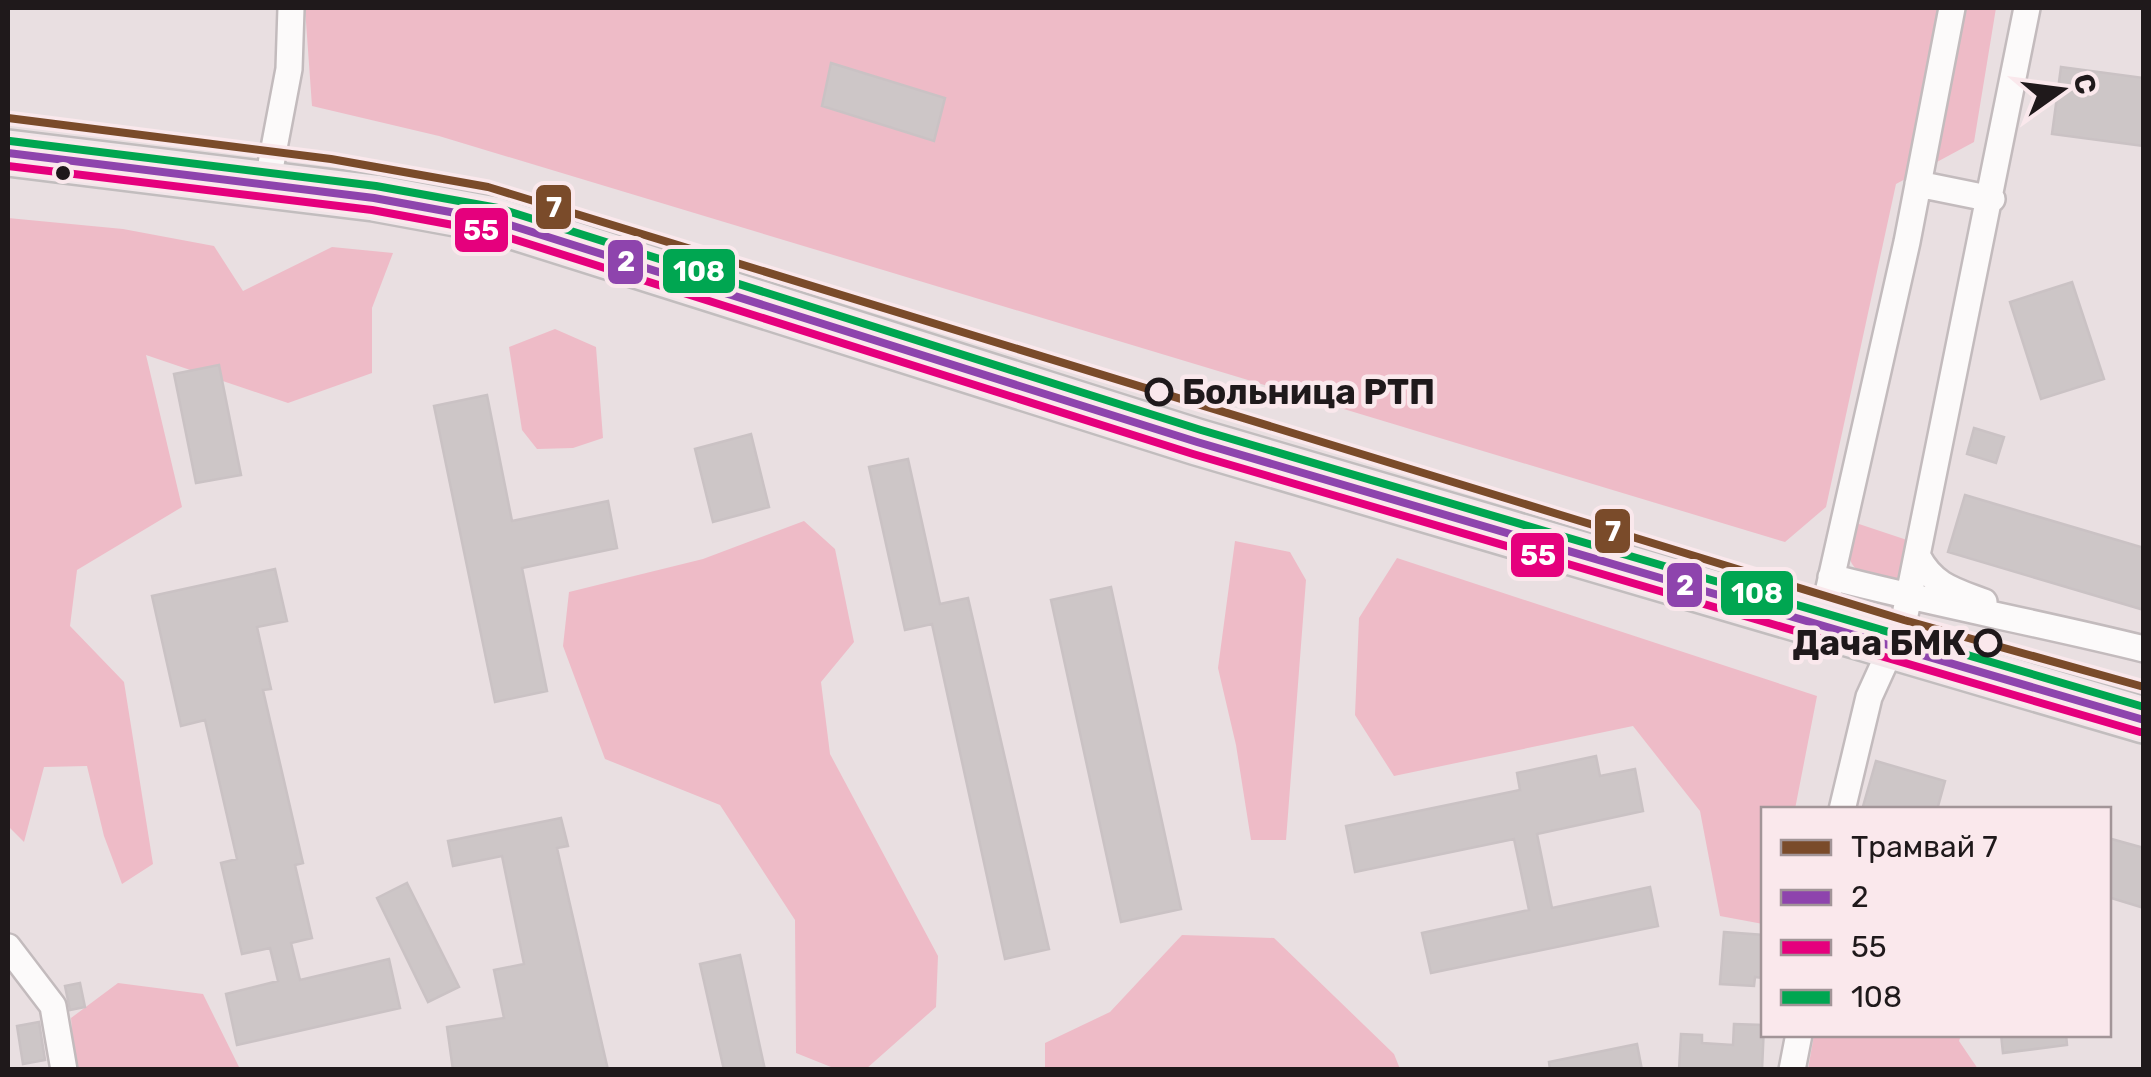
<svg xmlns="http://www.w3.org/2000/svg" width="2151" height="1077" viewBox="0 0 2151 1077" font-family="Rubik,sans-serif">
<rect width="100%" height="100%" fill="#e9dfe1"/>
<!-- green -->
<path fill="#eebbc7" d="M 305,8 L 1996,8 L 1974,142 L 1896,184 L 1826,507 L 1785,542 L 439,136 L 312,106 Z
M 8,218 L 123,229 L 214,246 L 243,291 L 332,247 L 393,253 L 372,308 L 372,373 L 288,403 L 146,355 L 182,507 L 77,570 L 70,626 L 124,682 L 153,864 L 122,884 L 104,836 L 87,766 L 44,767 L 24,842 L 8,826 Z
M 555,329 L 596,347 L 603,438 L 573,448 L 537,449 L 522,430 L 509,347 Z
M 804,521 L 835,549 L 854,642 L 821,682 L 830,754 L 938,956 L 936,1007 L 866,1069 L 836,1069 L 796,1053 L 795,920 L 720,805 L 605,759 L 563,646 L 569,592 L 703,559 Z
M 1850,521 L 1907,540 L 1896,586 C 1851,569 1844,572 1850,521 Z
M 1235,541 L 1290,552 L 1306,580 L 1286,840 L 1251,840 L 1236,745 L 1218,668 Z
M 1397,558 L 1817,696 L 1795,809 L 1764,810 L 1763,924 L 1720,916 L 1700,811 L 1633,726 L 1394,776 L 1355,715 L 1359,618 Z
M 1182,935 L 1274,938 L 1394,1054 L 1400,1069 L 1045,1069 L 1045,1043 L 1110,1012 Z
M 118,983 L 203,994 L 240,1069 L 75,1069 L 71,1018 Z
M 1814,1035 L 1961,1035 L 1959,1041 L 1978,1069 L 1808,1069 Z"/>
<!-- building -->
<path fill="#cdc6c7" stroke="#cac2c4" stroke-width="2.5" d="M 831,63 L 945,98 L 934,141 L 822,106 Z
M 2061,67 L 2144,78 L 2144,146 L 2052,134 Z
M 2072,282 L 2104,379 L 2041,399 L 2010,302 Z
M 219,365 L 241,475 L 196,483 L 174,374 Z
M 487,395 L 512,521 L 608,501 L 617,548 L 522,568 L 547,691 L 495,702 L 434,406 Z
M 1974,428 L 2004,437 L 1996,463 L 1967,454 Z
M 751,434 L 769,507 L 713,522 L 695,449 Z
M 908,459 L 940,604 L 968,598 L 1049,949 L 1005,959 L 932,624 L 905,630 L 869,467 Z
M 1965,495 L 2144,548 L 2144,610 L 1948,552 Z
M 275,569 L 287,621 L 257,627 L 271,689 L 263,690 L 303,863 L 295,865 L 312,938 L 291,943 L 300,980 L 389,959 L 400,1008 L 237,1045 L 226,994 L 278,981 L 270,948 L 242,954 L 221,863 L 237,859 L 205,720 L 181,726 L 152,596 Z
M 1111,587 L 1181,909 L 1121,922 L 1051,600 Z
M 1596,756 L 1600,776 L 1635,769 L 1643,811 L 1537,834 L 1552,908 L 1650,887 L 1658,926 L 1431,973 L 1422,933 L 1529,910 L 1514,839 L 1355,872 L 1346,826 L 1520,790 L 1517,773 Z
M 1876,761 L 1945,781 L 1937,810 L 1862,810 Z
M 561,818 L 568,846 L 557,848 L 608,1070 L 453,1070 L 447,1027 L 504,1018 L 494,970 L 524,964 L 502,856 L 453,866 L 448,841 Z
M 2108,838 L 2144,848 L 2144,908 L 2108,897 Z
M 407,883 L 459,987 L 428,1002 L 377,898 Z
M 1724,932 L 1764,935 L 1764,978 L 1755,977 L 1754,986 L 1720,984 Z
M 740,955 L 765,1070 L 724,1070 L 700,964 Z
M 80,983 L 85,1007 L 70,1010 L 65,986 Z
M 39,1022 L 45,1060 L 23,1064 L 17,1026 Z
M 1734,1024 L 1764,1025 L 1762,1070 L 1679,1070 L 1681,1034 L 1702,1035 L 1702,1043 L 1733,1045 Z
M 2001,1034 L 2066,1034 L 2067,1045 L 2003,1053 Z
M 1637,1044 L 1642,1070 L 1550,1070 L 1549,1062 Z"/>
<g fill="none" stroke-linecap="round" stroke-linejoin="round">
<defs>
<path id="street" d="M 1918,184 L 1992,199
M 267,185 L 289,69 L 291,8
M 1918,557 C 1933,586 1955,591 1984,602
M 1831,577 C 1935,604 2039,623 2144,649
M 1820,628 L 1907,242 L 1952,8
M 1842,810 L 1869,697 L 1904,620 L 2027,8
M 8,947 L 53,1006 L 64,1070
M 1792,1070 L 1799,1034"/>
<path id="highway" d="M 8,153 L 374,198 L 494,220 L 1197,442 L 2144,720"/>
</defs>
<!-- street casing -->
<use href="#street" stroke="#c3bbbd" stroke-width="30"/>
<!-- highway casing -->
<use href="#highway" stroke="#c2bdbe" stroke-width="50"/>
<!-- street -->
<use href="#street" stroke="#fcfafa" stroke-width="25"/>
<!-- highway -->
<use href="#highway" stroke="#f1e6e9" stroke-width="45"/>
<defs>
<path id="bus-1" d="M 8,153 L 374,198 L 494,220 L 1197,442 L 2144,720"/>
<path id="bus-2" d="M 8,166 L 372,210 L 491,232 L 1193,454 L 2140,732"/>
<path id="bus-3" d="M 10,141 L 376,186 L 498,208 L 1201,430 L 2144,707"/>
</defs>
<!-- bus-1 casing -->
<use href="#bus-1" stroke="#fae8ec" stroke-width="15"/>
<!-- bus-2 casing -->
<use href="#bus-2" stroke="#fae8ec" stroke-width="15"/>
<!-- bus-3 casing -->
<use href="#bus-3" stroke="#fae8ec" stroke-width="15"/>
<!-- bus-1 -->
<use href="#bus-1" stroke="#8e44ad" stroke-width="8"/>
<!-- bus-2 -->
<use href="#bus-2" stroke="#e5007d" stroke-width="8"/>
<!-- bus-3 -->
<use href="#bus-3" stroke="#00a651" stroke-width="8"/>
<defs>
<path id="tram-1" d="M 8,118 L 331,159 L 488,187 L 1904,620 L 2144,687"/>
</defs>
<!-- tram-1 casing -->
<use href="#tram-1" stroke="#fae8ec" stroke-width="15"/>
<!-- tram-1 -->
<use href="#tram-1" stroke="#7a4b2a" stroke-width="8"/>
</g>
<!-- markers -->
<circle fill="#1f191b" stroke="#fae8ec" stroke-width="4" cx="63" cy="173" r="9"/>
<g fill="#fae8ec" stroke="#1f191b" stroke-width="5">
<circle cx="1159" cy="392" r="12"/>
<circle cx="1988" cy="643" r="12"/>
</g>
<g text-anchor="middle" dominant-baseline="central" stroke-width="9" stroke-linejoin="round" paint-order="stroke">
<!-- stop labels -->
<g font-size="35" font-weight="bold" fill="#1f191b" stroke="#fae8ec" text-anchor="start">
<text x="1182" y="392">Больница РТП</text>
<text x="1966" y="643" text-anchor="end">Дача БМК</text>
</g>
</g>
<g stroke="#fae8ec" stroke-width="4">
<rect x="534" y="183" width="39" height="48" rx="10" fill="#7a4b2a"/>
<rect x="453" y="206" width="57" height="48" rx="10" fill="#e5007d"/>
<rect x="606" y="238" width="39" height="48" rx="10" fill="#8e44ad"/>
<rect x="661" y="247" width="76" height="48" rx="10" fill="#00a651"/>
<rect x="1593" y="507" width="39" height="48" rx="10" fill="#7a4b2a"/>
<rect x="1509" y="531" width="57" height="48" rx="10" fill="#e5007d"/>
<rect x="1665" y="561" width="39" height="48" rx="10" fill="#8e44ad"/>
<rect x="1719" y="569" width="76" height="48" rx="10" fill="#00a651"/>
</g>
<g font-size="28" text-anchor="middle" font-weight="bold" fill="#fff">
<text x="554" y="217">7</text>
<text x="481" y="240">55</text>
<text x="626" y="271">2</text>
<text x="699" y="281">108</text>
<text x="1613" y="541">7</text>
<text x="1538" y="565">55</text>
<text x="1685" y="595">2</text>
<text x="1757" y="603">108</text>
</g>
<!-- border -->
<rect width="2151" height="1077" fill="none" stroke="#1f191b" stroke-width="20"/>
<!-- legend -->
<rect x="1761" y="807" width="350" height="230" fill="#fae8ec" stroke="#a29598" stroke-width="2.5"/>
<rect x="1781" y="840" width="50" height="15" fill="#7a4b2a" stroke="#a29598" stroke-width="2.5"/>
<text x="1851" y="857" font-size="30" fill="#1f191b">Трамвай 7</text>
<rect x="1781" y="890" width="50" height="15" fill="#8e44ad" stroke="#a29598" stroke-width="2.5"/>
<text x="1851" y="907" font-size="30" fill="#1f191b">2</text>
<rect x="1781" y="940" width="50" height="15" fill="#e5007d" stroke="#a29598" stroke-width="2.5"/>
<text x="1851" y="957" font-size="30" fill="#1f191b">55</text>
<rect x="1781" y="990" width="50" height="15" fill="#00a651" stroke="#a29598" stroke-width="2.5"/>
<text x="1851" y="1007" font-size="30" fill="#1f191b">108</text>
<!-- north arrow -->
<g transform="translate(2061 90) rotate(76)" stroke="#fae8ec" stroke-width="8" paint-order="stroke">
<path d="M0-8L18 38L0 25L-18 38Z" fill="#1f191b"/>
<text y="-15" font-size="28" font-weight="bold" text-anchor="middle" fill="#1f191b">С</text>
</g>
</svg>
